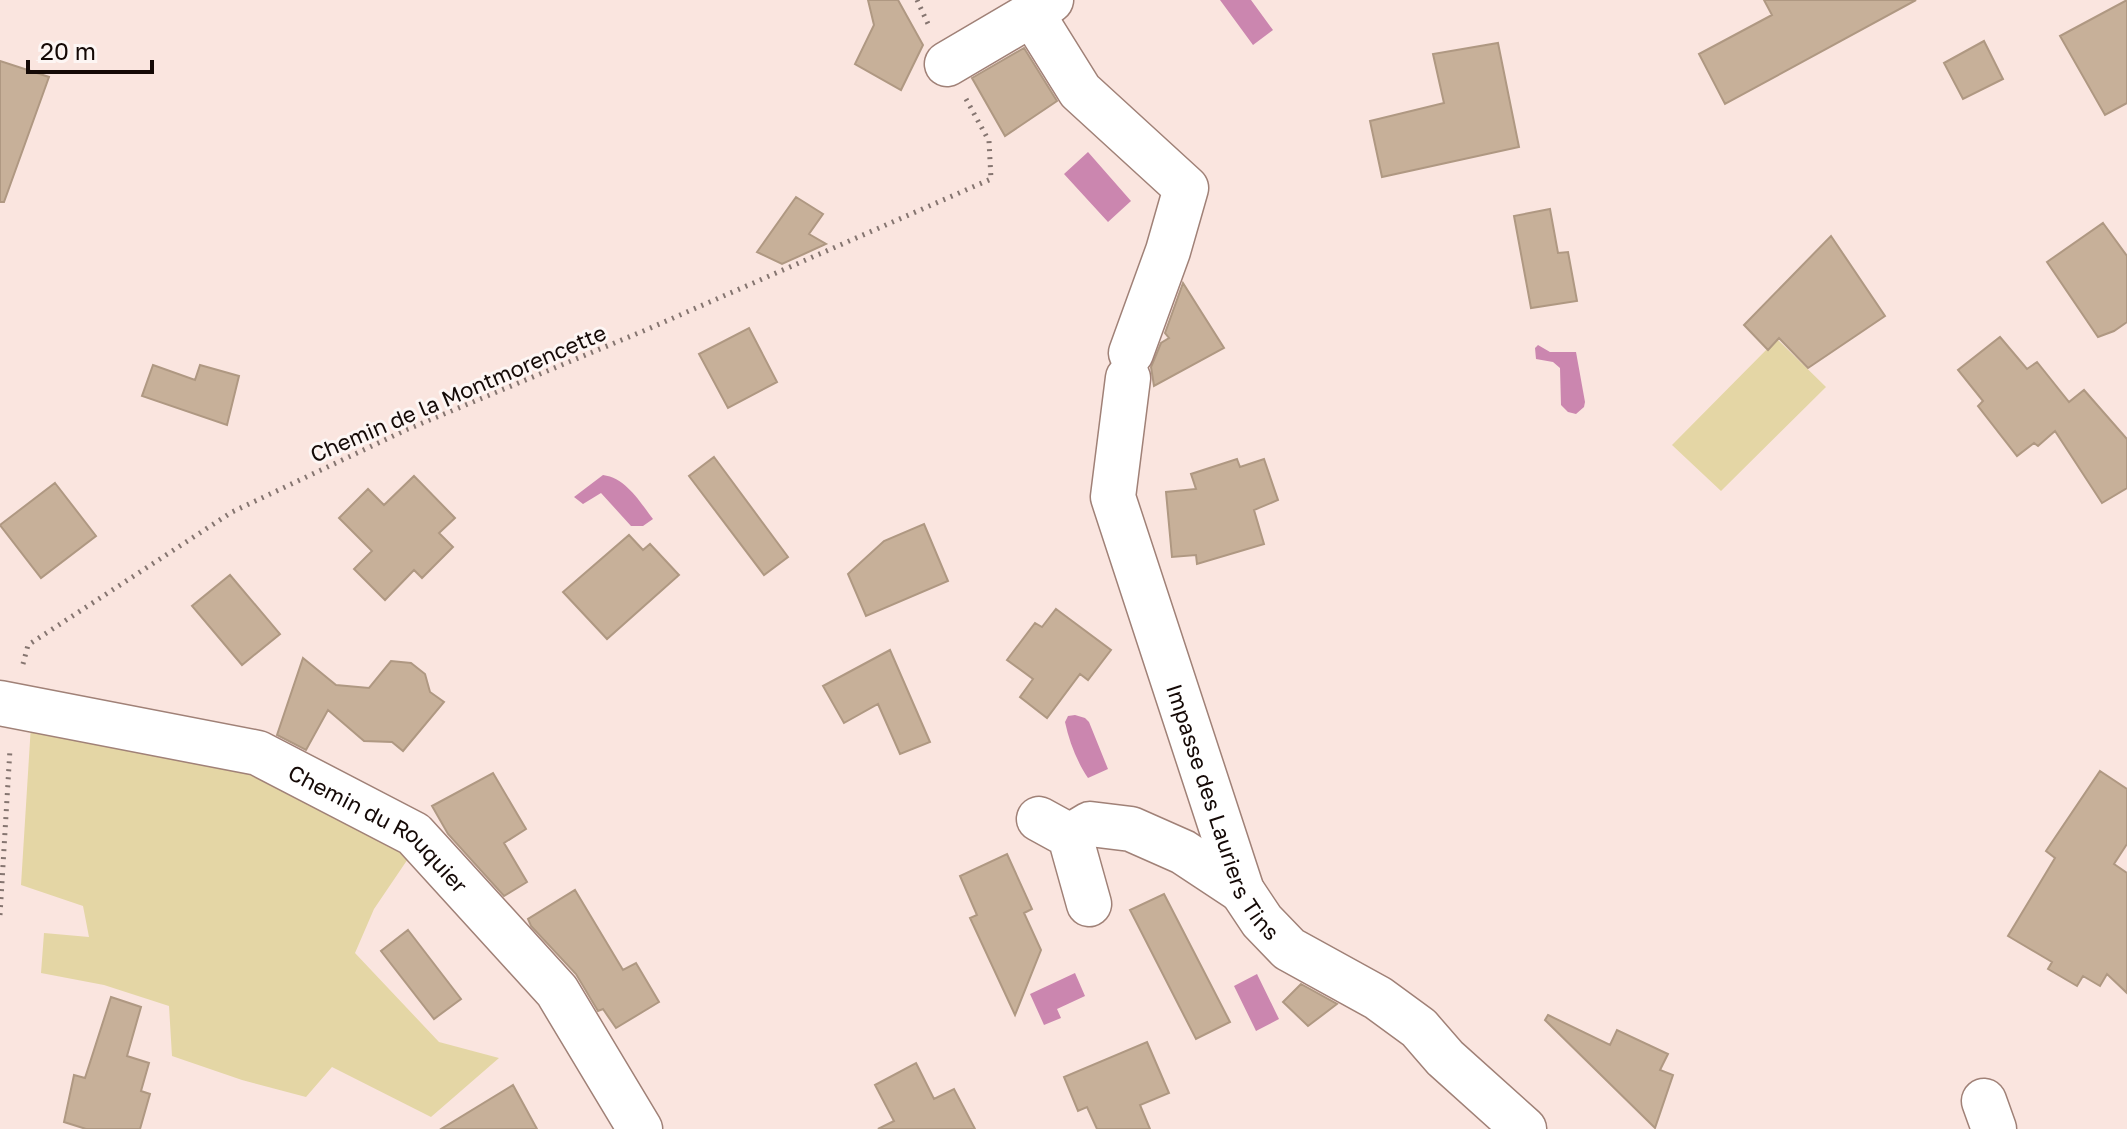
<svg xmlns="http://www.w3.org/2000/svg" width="2127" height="1129" viewBox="0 0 2127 1129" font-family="'Golos Text',sans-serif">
<rect width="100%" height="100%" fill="#fae5df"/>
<!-- green -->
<path fill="#e4d6a5" d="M 1777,339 L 1826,387 L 1721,491 L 1672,445 Z
M 31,725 L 262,772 L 416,847 L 374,909 L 355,953 L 439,1042 L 499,1058 L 431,1117 L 332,1067 L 306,1097 L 242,1080 L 172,1056 L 169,1006 L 104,985 L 41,973 L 44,933 L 89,937 L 83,906 L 21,885 Z"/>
<!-- water -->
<path fill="#cb86af" d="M 1220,0 L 1251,0 L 1273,30 L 1253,45 Z
M 1088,152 L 1131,201 L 1108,222 L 1064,174 Z
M 1538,345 L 1550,352 L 1576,352 L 1585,402 L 1584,407 L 1576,414 L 1568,412 L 1561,405 L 1560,368 L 1553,362 L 1536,359 L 1535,348 Z
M 603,475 C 626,478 640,502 653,519 L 643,526 L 631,526 L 601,493 L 583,504 L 574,497 Z
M 1075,715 L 1085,718 L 1089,722 L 1108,769 L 1088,778 C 1077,762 1069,741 1065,722 L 1068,716 Z
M 1075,973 L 1085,996 L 1057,1009 L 1061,1018 L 1044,1025 L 1030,994 Z
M 1257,974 L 1279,1019 L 1256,1031 L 1234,986 Z"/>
<!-- building -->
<path fill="#c7b099" stroke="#af9882" stroke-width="2" d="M 868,0 L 898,0 L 923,45 L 901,90 L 855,64 L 874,25 Z
M 1764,0 L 1916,0 L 1725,104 L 1699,54 L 1772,15 Z
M 2127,0 L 2127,103 L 2105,115 L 2060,36 Z
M 1984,41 L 2003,79 L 1963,99 L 1944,63 Z
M 1498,43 L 1519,147 L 1382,177 L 1370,121 L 1444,103 L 1433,54 Z
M 1024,48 L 1057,101 L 1005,136 L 972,78 Z
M 0,61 L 49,77 L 4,202 L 0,202 Z
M 796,197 L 823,214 L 809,234 L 826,244 L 782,264 L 757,252 Z
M 1550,209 L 1558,253 L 1568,252 L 1577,301 L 1531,308 L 1514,216 Z
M 2103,223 L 2127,256 L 2127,322 L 2114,331 L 2098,337 L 2047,262 Z
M 1831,236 L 1885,316 L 1808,368 L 1779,338 L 1768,350 L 1744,325 Z
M 1183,283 L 1224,348 L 1154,386 L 1151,367 L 1161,343 L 1169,338 L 1165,333 Z
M 749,328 L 777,382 L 728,408 L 699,354 Z
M 2000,337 L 2027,369 L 2037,362 L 2069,402 L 2084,390 L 2127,439 L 2127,488 L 2102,503 L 2055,431 L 2038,446 L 2034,443 L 2017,456 L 1978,406 L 1983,401 L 1958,370 Z
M 153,365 L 195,380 L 200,365 L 239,376 L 227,425 L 142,396 Z
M 714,457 L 788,557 L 764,575 L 689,476 Z
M 1237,459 L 1240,467 L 1264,459 L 1278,500 L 1254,510 L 1264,544 L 1197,564 L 1196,555 L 1172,557 L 1166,492 L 1196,489 L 1191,474 Z
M 414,476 L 455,518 L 439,533 L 453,547 L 422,578 L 414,570 L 385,600 L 354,569 L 372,551 L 339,518 L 368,489 L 384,505 Z
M 55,483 L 96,536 L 41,578 L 0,525 Z
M 924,524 L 948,581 L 866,616 L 848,574 L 884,541 Z
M 629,535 L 643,550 L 650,544 L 679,575 L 607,639 L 563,592 Z
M 230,575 L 280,634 L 242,665 L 192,606 Z
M 1056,609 L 1111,650 L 1088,680 L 1080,674 L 1047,718 L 1020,697 L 1033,679 L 1007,660 L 1035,623 L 1042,627 Z
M 890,650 L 930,742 L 900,754 L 878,704 L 844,723 L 823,686 Z
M 303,658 L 336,685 L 369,688 L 391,661 L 411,663 L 425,674 L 430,692 L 444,702 L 403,751 L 392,742 L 364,741 L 328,710 L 306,750 L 277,735 Z
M 2100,771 L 2127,789 L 2127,844 L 2114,864 L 2127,873 L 2127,993 L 2107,974 L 2100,986 L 2083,976 L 2077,986 L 2048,969 L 2052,962 L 2008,936 L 2055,858 L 2046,851 Z
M 493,773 L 526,829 L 504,843 L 527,882 L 504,896 L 448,834 L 432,806 Z
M 1007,854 L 1032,909 L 1024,913 L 1041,950 L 1015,1015 L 970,918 L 977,915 L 960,876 Z
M 575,890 L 623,970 L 636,963 L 659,1002 L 616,1028 L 603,1009 L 598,1011 L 576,974 L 531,926 L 528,919 Z
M 1164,894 L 1230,1022 L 1196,1039 L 1130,910 Z
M 408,930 L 461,999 L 434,1019 L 381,951 Z
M 1301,984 L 1337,1004 L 1308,1026 L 1283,1002 Z
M 111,997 L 141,1007 L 127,1056 L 149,1063 L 141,1091 L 150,1094 L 140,1129 L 86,1129 L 64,1122 L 74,1075 L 85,1078 Z
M 1548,1015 L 1610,1045 L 1617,1030 L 1668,1054 L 1660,1070 L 1673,1075 L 1655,1128 L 1545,1020 Z
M 1147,1042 L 1169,1093 L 1140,1105 L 1150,1129 L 1097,1129 L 1087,1107 L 1078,1111 L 1064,1077 Z
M 916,1063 L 934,1099 L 954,1089 L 975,1129 L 878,1129 L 894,1121 L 875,1085 Z
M 513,1085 L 537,1129 L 441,1129 Z"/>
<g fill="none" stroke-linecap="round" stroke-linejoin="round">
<defs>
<g id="minor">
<path d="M 1032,14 L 1080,91 L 1186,188 L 1168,251 L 1131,353"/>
<path d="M 947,64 L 1032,14 L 1051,0"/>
<path id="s1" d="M 1128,378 L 1113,497 L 1242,891 L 1262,921 L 1289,949 L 1378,998 L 1419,1028 L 1445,1058 L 1524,1129"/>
<path id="s2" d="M 0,703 L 258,753 L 414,834 L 557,991 L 640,1129"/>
<path d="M 1039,819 L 1070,836 L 1089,904"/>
<path d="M 1070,836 L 1090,824 L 1131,829 L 1183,852 L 1242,891"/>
<path d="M 1984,1101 L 1994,1129"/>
</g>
</defs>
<!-- minor casing -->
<use href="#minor" stroke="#a08177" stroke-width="47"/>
<!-- path -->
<path stroke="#857570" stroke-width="5" stroke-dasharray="2 6" stroke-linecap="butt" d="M 917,0 L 929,26
M 23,664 L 28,645 L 232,512 L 408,429 L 648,329 L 991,179 L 989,141 L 966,99
M 0,915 L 10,749"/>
<!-- minor -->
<use href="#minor" stroke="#fff" stroke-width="44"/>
</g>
<g text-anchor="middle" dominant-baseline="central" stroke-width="6" stroke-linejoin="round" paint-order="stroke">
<!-- street labels -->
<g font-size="22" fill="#140906" stroke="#fdf6f4">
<text transform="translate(458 393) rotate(-23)">Chemin de la Montmorencette</text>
<text stroke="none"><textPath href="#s1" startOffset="454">Impasse des Lauriers Tins</textPath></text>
<text stroke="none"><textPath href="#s2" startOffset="406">Chemin du Rouquier</textPath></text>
</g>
</g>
<!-- scale -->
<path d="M28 60v12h124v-12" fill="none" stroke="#140906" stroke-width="4"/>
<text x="40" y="60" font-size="24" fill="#140906" stroke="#fdf6f4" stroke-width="6" paint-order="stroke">20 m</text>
</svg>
